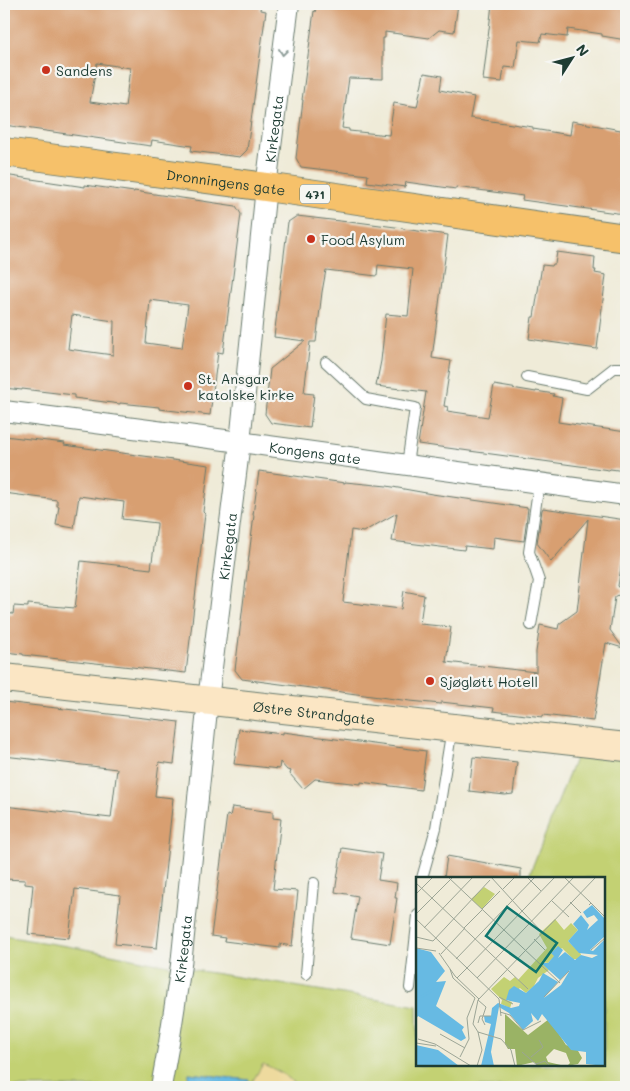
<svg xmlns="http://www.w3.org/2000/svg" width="630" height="1091" viewBox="0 0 630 1091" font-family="Mali,sans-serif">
<rect width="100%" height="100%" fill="#f6f6f2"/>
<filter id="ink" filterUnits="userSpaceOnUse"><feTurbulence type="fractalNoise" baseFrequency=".02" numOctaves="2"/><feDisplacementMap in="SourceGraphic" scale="10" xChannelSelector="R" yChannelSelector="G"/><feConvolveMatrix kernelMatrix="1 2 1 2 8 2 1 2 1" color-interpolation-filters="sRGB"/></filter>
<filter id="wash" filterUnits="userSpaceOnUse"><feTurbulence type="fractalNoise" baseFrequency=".0096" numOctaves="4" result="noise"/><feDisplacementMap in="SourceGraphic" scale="20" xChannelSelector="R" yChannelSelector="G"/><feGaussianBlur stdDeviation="1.12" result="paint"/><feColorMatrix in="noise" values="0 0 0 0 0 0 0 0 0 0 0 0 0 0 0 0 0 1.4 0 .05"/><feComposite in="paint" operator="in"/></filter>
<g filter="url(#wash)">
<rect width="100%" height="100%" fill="#efebd8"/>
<!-- green -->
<path fill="#c3d173" stroke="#718754" d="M 578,751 L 626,758 L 626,1087 L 253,1087 L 249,1080 L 189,1073 L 187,1087 L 4,1087 L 4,936 L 79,948 L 200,971 L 417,1006 L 418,1065 L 604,1065 L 604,878 L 528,878 Z"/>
<!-- sand -->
<path fill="#eeda9e" stroke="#868c69" d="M 263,1064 C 277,1070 288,1076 298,1087 L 256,1087 L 252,1082 Z"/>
<!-- water -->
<path fill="#67bae3" stroke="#437c8c" d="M 189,1073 L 249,1080 L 253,1087 L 187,1087 Z"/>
<g id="blocks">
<!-- building -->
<path fill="#d89f71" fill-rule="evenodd" d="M 4,4 L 261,4 L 260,10 L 266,11 L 247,150 L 240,157 L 191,151 L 192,146 L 152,140 L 151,146 L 4,125 ZM 97,63 L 130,68 L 125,107 L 90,102 Z
M 317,4 L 458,4 L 454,32 L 439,30 L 429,38 L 385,32 L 385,38 L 383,38 L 383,79 L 349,78 L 342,128 L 349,129 L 349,131 L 389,135 L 394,103 L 417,107 L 424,73 L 442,76 L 440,90 L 474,97 L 470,118 L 533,127 L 533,129 L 570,135 L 572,121 L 626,131 L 626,212 L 624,212 L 624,214 L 522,200 L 523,196 L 456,187 L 456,189 L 406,182 L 405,187 L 367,182 L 368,175 L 301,167 L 296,158 L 303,100 L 302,100 L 314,11 L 315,12 Z
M 492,4 L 626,4 L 626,40 L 602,36 L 602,34 L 568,29 L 567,37 L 542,34 L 540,42 L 519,40 L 515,68 L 504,67 L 502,82 L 483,80 Z
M 4,175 L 85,187 L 85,185 L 134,192 L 134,191 L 236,206 L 241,214 L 223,353 L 218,352 L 210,415 L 159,409 L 159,407 L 120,403 L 120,404 L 74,398 L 74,395 L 22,389 L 22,390 L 4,388 ZM 150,300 L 188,305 L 182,348 L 146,343 ZM 72,315 L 114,321 L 113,355 L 68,349 Z
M 297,216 L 357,223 L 357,222 L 403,228 L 403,229 L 448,235 L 432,358 L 451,361 L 444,406 L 448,407 L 447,411 L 488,417 L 494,385 L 536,392 L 536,391 L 554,394 L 553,396 L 562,398 L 558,422 L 626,432 L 626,471 L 610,469 L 609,470 L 418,444 L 426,392 L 376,386 L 381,361 L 386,314 L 408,316 L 413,269 L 378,265 L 377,276 L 326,270 L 322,292 L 316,342 L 310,342 L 304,393 L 314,394 L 310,428 L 271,423 L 265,414 L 270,369 L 305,341 L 274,337 L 288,222 Z
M 557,252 L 595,257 L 594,270 L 596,270 L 595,273 L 606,275 L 597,349 L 529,339 L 532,317 L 534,317 L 542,265 L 552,266 L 553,264 L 555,264 Z
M 4,436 L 65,443 L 64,445 L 209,465 L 203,512 L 205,514 L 186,673 L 23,655 L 23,654 L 4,652 L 4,613 L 13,614 L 14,606 L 28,607 L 28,604 L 75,608 L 81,561 L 151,569 L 157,525 L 157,523 L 122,519 L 124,502 L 79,496 L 74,528 L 56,525 L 59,506 L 57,506 L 57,500 L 4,493 Z
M 259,471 L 345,483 L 345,482 L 387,486 L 432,494 L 528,508 L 524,541 L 494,537 L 493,549 L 465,546 L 464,550 L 392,541 L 397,513 L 363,532 L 351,530 L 343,602 L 401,609 L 404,591 L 424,595 L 420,624 L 451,627 L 446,662 L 536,672 L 536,652 L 540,625 L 558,629 L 559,624 L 577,611 L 588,519 L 551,562 L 537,543 L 542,510 L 543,508 L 626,520 L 626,537 L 618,586 L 623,592 L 615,597 L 610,630 L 623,648 L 606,643 L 593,721 L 543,715 L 543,717 L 493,711 L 494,708 L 441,702 L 441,704 L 410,701 L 242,679 L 235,670 L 254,515 L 253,515 Z
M 4,702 L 179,722 L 174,764 L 159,762 L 155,796 L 173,798 L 157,948 L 115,944 L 120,895 L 75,889 L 69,938 L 28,934 L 33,885 L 25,884 L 25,880 L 4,879 L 4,806 L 111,818 L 117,769 L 4,756 Z
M 239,729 L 283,734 L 283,732 L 426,751 L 421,790 L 361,782 L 361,784 L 315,779 L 303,789 L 290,774 L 291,771 L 287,770 L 280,762 L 279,769 L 234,764 Z
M 473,757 L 517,762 L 513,794 L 505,795 L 469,791 Z
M 232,807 L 273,812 L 273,818 L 281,819 L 273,889 L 298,891 L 292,946 L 280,944 L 280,948 L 224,941 L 225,938 L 211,936 L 227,815 L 230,816 Z
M 342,848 L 382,854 L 378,880 L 397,883 L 395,898 L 397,898 L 390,944 L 351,938 L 358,896 L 335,892 Z
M 447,856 L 521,869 L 521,878 L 444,878 Z"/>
</g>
</g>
<g filter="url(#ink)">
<use href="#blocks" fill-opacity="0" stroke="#687a6d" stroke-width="1"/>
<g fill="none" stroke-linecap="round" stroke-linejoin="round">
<defs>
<path id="lane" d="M 326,362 L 366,399 L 415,408 L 407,465
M 527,377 L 587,389 L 614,368 L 626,368
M 531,625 L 539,581 L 529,552 L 539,483
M 422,878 L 436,828 L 452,728
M 306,974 L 314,883
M 410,988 L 418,915"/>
<g id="street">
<path id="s1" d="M 4,411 L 240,442 L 626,495"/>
<path id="s2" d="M 161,1087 L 169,1043 L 181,965 L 208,700 L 240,442 L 266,187 L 289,4"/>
</g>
<g id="secondary">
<path id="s3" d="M 4,678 L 626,747"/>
</g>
<g id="primary">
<path id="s4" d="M 4,152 L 266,187 L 626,238"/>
</g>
</defs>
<!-- lane casing -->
<use href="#lane" stroke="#687a6d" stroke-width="12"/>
<!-- street casing -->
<use href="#street" stroke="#687a6d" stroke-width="22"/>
<!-- secondary casing -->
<use href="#secondary" stroke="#687a6d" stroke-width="30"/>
<!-- primary casing -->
<use href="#primary" stroke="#687a6d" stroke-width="30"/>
<!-- lane -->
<use href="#lane" stroke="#fff" stroke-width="10"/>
<!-- street -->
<use href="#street" stroke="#fff" stroke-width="20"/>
<!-- secondary -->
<use href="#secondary" stroke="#fbe6c4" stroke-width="28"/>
<!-- primary -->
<use href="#primary" stroke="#f6c16b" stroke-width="28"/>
</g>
<!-- one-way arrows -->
<defs><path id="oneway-chevron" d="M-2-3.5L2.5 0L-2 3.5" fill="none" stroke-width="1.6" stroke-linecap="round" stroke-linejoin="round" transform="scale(1.25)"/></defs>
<use stroke="#8f9e9a" href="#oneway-chevron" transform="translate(283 52) rotate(97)"/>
</g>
<!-- markers -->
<g fill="#c8321e" stroke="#f6f6f2" stroke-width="2">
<circle cx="46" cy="70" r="5"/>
<circle cx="311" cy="239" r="5"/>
<circle cx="188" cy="386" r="5"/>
<circle cx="430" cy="681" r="5"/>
</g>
<g text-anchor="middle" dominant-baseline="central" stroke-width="4.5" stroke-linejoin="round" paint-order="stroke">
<!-- shield labels -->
<rect fill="#f6f6f2" stroke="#60746d" stroke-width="1" x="300" y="184.5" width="30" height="19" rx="4"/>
<g font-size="12" font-weight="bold" fill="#1f3d34">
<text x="315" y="194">471</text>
</g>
<!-- poi labels -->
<g font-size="14" fill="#1f3d34" stroke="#f6f6f2" text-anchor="start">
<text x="56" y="70">Sandens</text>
<text x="321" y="239">Food Asylum</text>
<text x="198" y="378">St. Ansgar<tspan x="198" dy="16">katolske kirke</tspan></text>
<text x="440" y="681">Sjøgløtt Hotell</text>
</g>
<!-- street labels -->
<g font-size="14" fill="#1f3d34" stroke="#f6f6f2">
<text stroke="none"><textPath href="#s2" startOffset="965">Kirkegata</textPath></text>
<text stroke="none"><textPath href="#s4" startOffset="224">Dronningens gate</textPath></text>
<text stroke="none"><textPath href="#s1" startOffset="314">Kongens gate</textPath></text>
<text stroke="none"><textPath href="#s2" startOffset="545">Kirkegata</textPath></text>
<text stroke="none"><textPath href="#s3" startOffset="312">Østre Strandgate</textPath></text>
<text stroke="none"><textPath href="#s2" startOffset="140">Kirkegata</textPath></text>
</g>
</g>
<!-- overview -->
<g transform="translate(416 877)">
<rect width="189" height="189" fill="#efebd8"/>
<path d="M 68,10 L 79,17 L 66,32 L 55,22 ZM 139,42 L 148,53 L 155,46 L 162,53 L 152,64 L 165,77 L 164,82 L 157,82 L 146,71 L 132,86 L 125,85 L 133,93 L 122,101 L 118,109 L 110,116 L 104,111 L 90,123 L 96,125 L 94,131 L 85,127 L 86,123 L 75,112 L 88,100 L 94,104 L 99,100 L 102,103 L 131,71 L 123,57 Z" fill="#c3d173"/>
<path d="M 89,137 L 112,158 L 133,142 L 150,168 L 161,172 L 166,181 L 162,187 L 151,189 L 154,186 L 150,176 L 138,172 L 130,180 L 132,185 L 149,189 L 122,189 L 118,185 L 101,189 L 99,172 L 92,172 L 89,167 Z" fill="#9ab365"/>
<path d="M 176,28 L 189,42 L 189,59 L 174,73 L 177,74 L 189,62 L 189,189 L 170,187 L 170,175 L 155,173 L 126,137 L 122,144 L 115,136 L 117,144 L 107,153 L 93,136 L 83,130 L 75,175 L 78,189 L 65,189 L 75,147 L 69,145 L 68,139 L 75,139 L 76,131 L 82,126 L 95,131 L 103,129 L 104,126 L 90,123 L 93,113 L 98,109 L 110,116 L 123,104 L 127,96 L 142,105 L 128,121 L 145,108 L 154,93 L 144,103 L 125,86 L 132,86 L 138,79 L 135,76 L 142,69 L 147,73 L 142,81 L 149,75 L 159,83 L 165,78 L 176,81 L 182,78 L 163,76 L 152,64 L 162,53 L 157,47 L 165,38 L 173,48 L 171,53 L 182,43 L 178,38 L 171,41 L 167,35 ZM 0,71 L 15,75 L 29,94 L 20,105 L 30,104 L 20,129 L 48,150 L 46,153 L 50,161 L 45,164 L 2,139 L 0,142 ZM 0,168 L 22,173 L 43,189 L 0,189 Z" fill="#67bae3"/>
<path fill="none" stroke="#67bae3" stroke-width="2.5" d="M 0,123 L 20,111 L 22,107"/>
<path fill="none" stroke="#9ca596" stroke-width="1" d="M 32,0 L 144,106M 75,0 L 106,34M 111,0 L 125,14M 148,0 L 175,26 L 173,28M 0,6 L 112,112M 87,12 L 99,0M 0,17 L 17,0M 136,24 L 153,40M 154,25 L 165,36M 175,26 L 189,40M 66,32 L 84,14M 106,34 L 127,56M 0,37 L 37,0M 0,42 L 51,91M 8,51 L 57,0M 48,51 L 66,33M 0,60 L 17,64 L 74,3M 118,62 L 129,73M 0,71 L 20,74M 175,73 L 189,61M 23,76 L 39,99 L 63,122M 25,77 L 49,51M 40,82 L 119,0M 51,91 L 139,0M 34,92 L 37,101 L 59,121 L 51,141 L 53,162 L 44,180M 41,101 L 51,91 L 83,122 L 85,139M 61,101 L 158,0M 83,120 L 97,127M 128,120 L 153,94M 62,123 L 70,130 L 66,142 L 69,148M 84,135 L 94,138 L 107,153 L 125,144M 62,146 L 64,139 L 75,139M 62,155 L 57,147 L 62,123 L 180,0M 62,155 L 85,162 L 95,173 L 99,189M 24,157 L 49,171M 2,162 L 19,167 L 55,189M 0,166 L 20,169M 106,175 L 122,189M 115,180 L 127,170 L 123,163M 120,187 L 129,184 L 134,189M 61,189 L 66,173 L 62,155"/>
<path fill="#0f766e" fill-opacity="0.15" stroke="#0f766e" stroke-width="2.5" d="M 91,30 L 141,66 L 120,95 L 70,59 Z"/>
<rect width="189" height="189" fill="none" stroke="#1f3d34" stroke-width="2.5"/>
</g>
<!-- margin -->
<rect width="630" height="1091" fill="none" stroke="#f6f6f2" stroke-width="20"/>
<!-- north arrow -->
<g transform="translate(572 58) rotate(54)" stroke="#f6f6f2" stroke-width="4" paint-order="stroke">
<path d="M0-4L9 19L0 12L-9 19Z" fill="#1f3d34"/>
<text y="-8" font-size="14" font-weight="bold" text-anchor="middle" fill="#1f3d34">N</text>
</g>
</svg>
